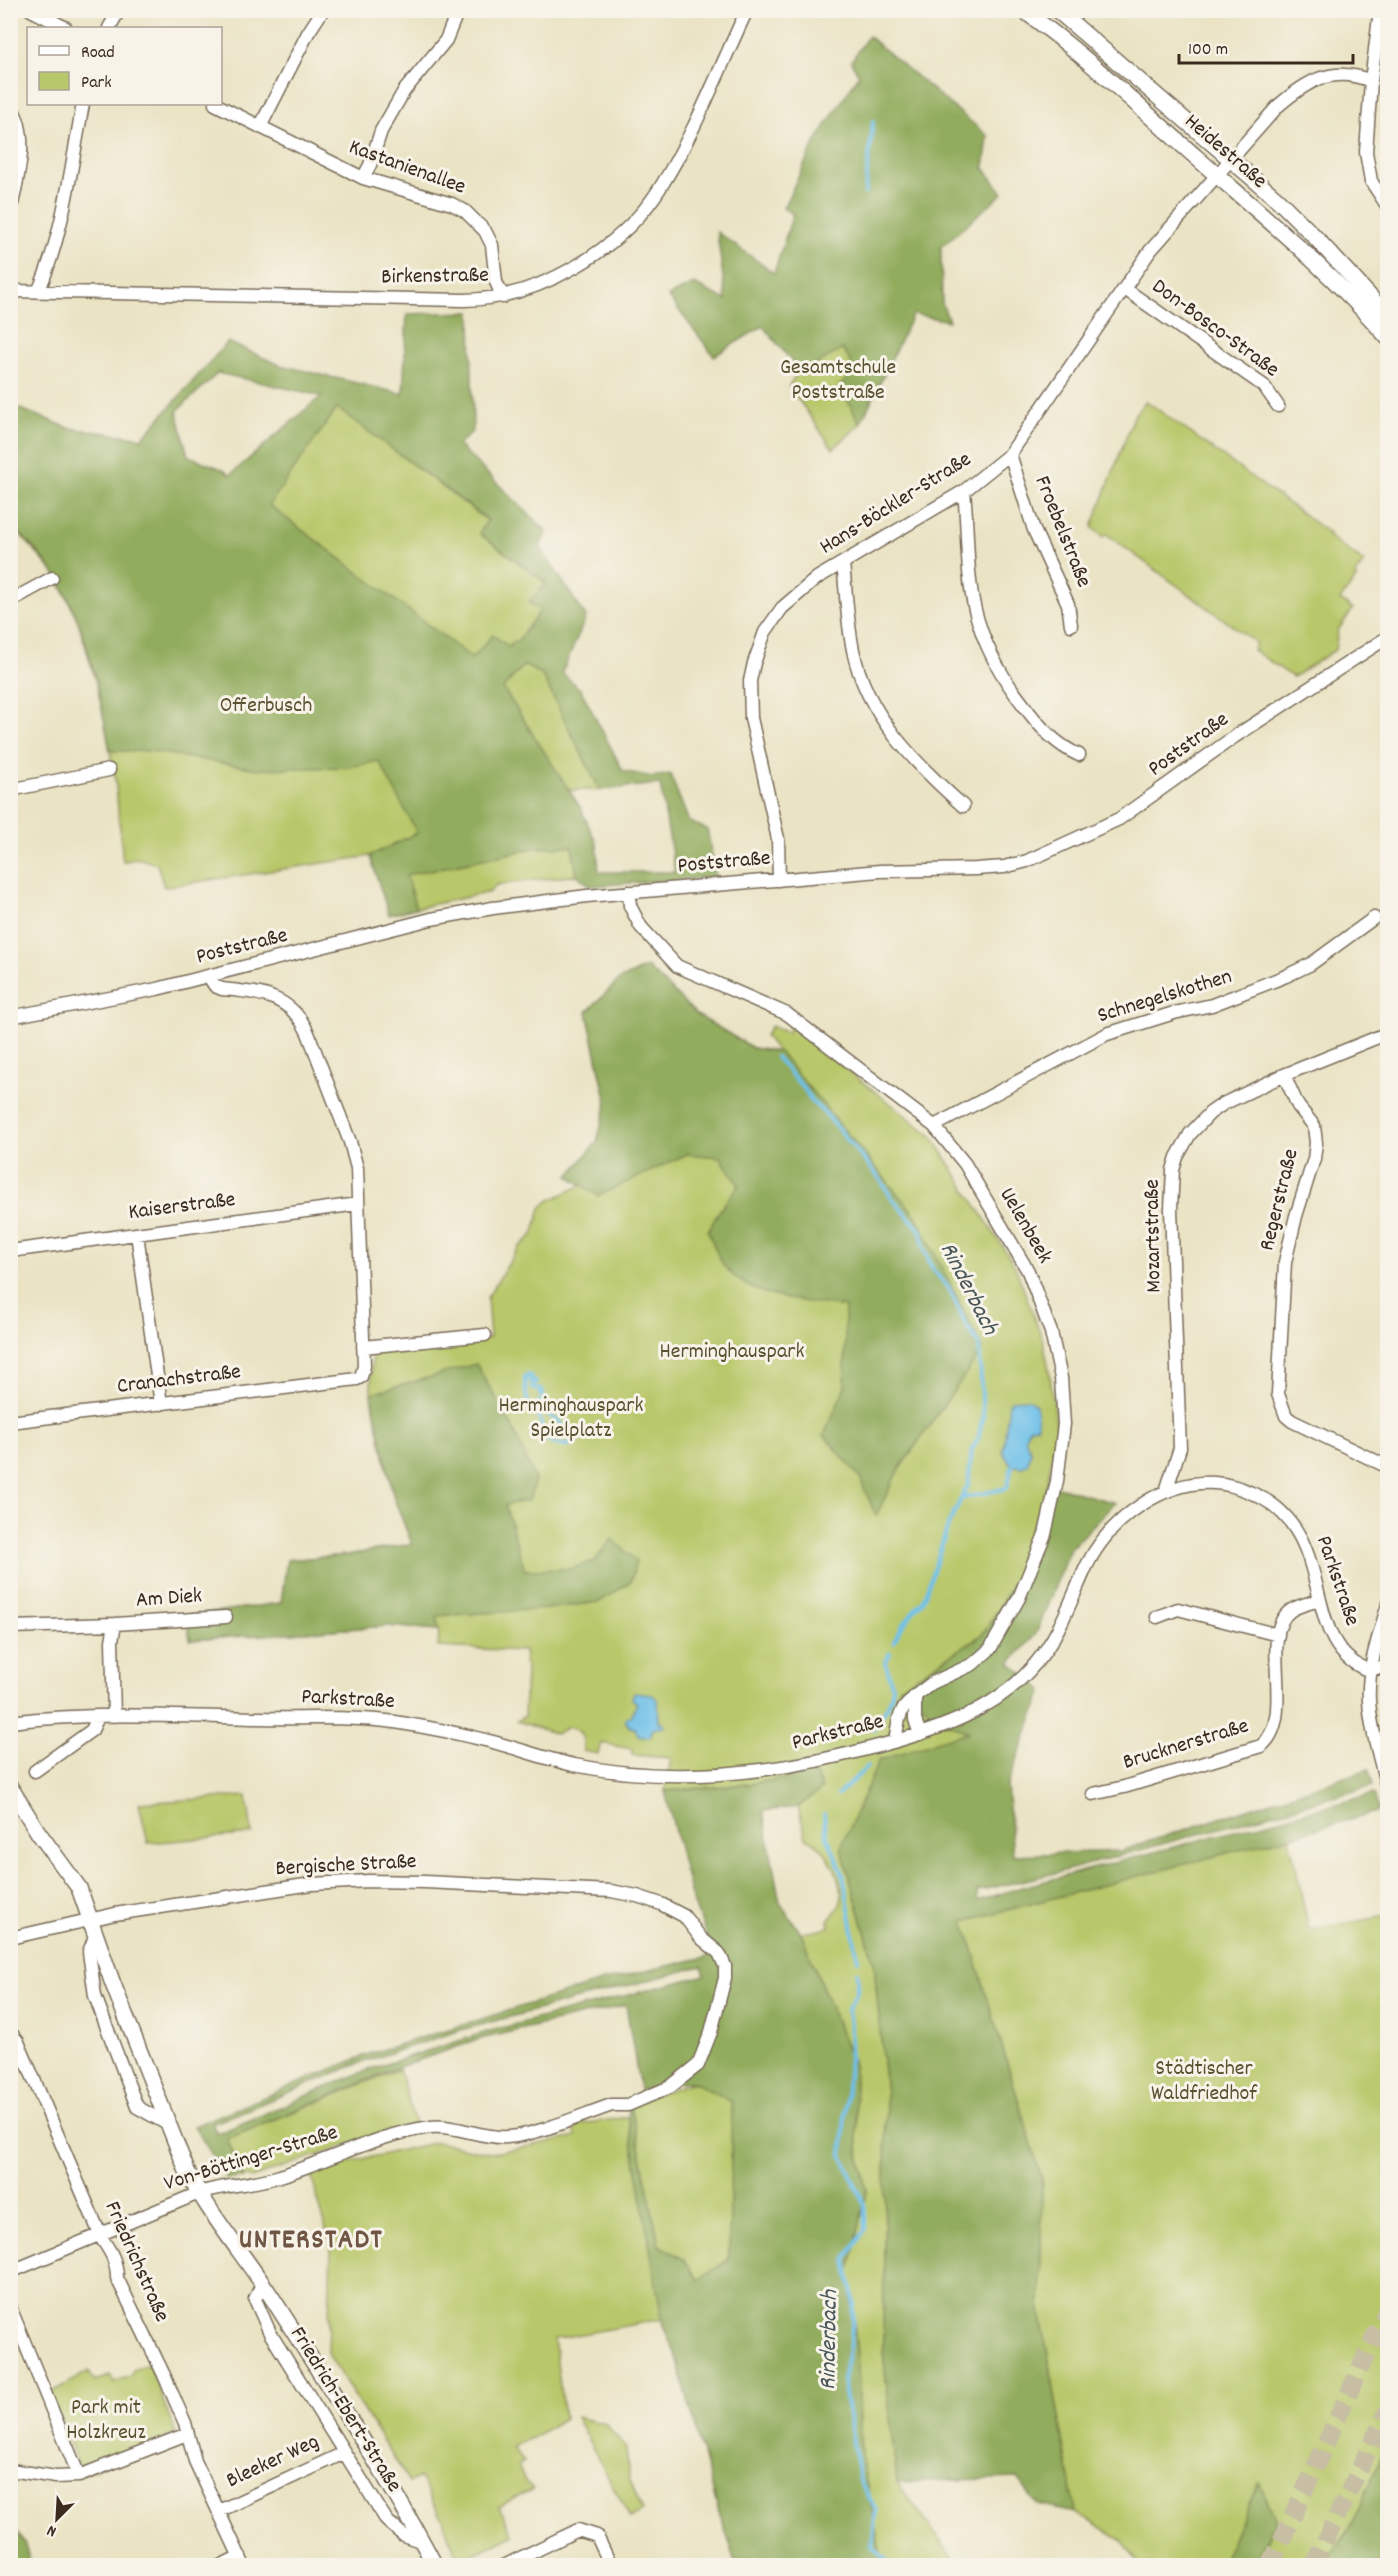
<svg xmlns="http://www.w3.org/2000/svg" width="1398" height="2576" viewBox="0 0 1398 2576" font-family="Dekko,sans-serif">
<rect width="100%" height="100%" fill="#f7f3e8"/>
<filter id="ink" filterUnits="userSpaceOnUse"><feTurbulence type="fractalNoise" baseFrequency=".0167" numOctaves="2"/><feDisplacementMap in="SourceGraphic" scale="12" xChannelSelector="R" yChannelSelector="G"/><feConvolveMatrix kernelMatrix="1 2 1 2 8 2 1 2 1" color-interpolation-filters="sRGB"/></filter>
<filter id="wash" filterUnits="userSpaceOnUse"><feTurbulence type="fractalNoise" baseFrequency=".008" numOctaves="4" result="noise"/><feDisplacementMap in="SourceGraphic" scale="24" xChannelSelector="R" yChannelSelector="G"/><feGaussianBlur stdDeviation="1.35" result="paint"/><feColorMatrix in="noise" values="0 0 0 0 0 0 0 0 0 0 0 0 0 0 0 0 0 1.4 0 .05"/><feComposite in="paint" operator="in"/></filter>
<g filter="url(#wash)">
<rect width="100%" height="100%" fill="#eae3c4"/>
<!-- green -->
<path fill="#b8c769" stroke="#7a7844" stroke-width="1.5" d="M 833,312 L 887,369 L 860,424 L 833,449 L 789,386 Z
M 1146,401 L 1329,533 L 1327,535 L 1364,562 L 1355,575 L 1357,577 L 1340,600 L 1353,609 L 1338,630 L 1335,650 L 1293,677 L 1253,650 L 1256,643 L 1106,534 L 1103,537 L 1092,527 L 1135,414 Z
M 10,405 L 69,428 L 143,438 L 224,470 L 268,505 L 337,408 L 488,521 L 479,533 L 546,583 L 541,611 L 516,643 L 542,675 L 600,790 L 571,790 L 565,786 L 502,688 L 417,833 L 370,856 L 164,887 L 157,864 L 137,858 L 123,862 L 115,776 L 99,693 L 78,621 L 56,575 L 11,524 Z
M 572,846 L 577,875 L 496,885 L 490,892 L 416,908 L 405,875 L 535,848 Z
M 647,967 L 697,1015 L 753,1048 L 778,1052 L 765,1036 L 771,1026 L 788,1033 L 789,1025 L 932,1136 L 1015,1266 L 1043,1341 L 1049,1369 L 1057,1427 L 1038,1535 L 997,1612 L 982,1635 L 899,1688 L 927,1708 L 934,1718 L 969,1732 L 841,1847 L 874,1963 L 886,2094 L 883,2350 L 897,2482 L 958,2565 L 883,2565 L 861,2456 L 858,2365 L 849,2272 L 867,2191 L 858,2150 L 854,2066 L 801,1933 L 829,1927 L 828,1920 C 834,1914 842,1905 842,1896 C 841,1876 826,1845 806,1838 L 798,1807 L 822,1789 L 815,1773 L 750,1784 L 665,1791 L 671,1758 L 632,1755 L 632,1749 L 601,1743 L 598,1754 L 583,1751 C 584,1736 582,1730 568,1727 L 556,1734 L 517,1721 L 524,1716 L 526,1669 L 524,1651 L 438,1647 L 439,1630 L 387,1626 L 190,1640 L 187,1616 L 281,1603 L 287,1560 L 348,1555 L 412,1544 L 394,1498 L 384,1456 L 371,1394 L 372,1352 L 490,1338 L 487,1298 L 519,1247 L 533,1235 L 541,1208 L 548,1201 L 582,1185 L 569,1176 L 597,1142 L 607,1103 L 587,1012 L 619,980 Z
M 247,1796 L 252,1834 L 148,1843 L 139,1803 Z
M 1289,1837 L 1309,1930 L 1387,1916 L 1387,2444 L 1352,2525 L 1322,2565 L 1254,2565 L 1276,2520 L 1259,2482 L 1221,2565 L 1140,2565 L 1122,2541 L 1076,2513 L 1040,2311 L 1042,2179 L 964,1921 Z
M 399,2069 L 415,2124 L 385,2132 L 251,2178 L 244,2177 L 227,2139 Z
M 694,2082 L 732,2102 L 729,2259 L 698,2280 L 685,2260 L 659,2245 L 630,2102 Z
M 628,2117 L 663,2319 L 554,2339 L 564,2418 L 534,2437 L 512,2447 L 524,2462 L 518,2465 L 525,2481 L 533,2489 L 499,2506 L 513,2535 L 460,2561 L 443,2524 L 444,2522 L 419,2477 L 409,2482 L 328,2354 L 331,2247 L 310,2171 L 437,2142 L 490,2153 L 499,2152 L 576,2137 L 574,2125 Z
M 149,2364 L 176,2434 L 82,2475 L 50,2393 L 89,2371 L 95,2382 L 110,2375 L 114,2382 L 131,2376 L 133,2370 Z
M 576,2417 L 606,2424 L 626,2448 L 629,2478 L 643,2511 L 630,2518 Z"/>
<!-- forest -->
<path fill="#92ac5d" stroke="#666b3e" stroke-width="1.5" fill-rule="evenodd" d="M 868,36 L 988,136 L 984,168 L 1003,193 L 941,247 L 942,303 L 949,321 L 913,314 L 860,424 L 840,386 L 855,370 L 843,349 L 801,373 L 763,326 L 714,356 L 668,296 L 694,284 L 726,300 L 717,232 L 774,273 L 793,214 L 783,208 L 817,139 L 859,75 L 851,62 Z
M 471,312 L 473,431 L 458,445 L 547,532 L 540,547 L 586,617 L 562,673 L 581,690 L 623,771 L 652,777 L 670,774 L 689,822 L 707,829 L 716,877 L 591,886 L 577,875 L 572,846 L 535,848 L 406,875 L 416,908 L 389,915 L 370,856 L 417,833 L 379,761 L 349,767 L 257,769 L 150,751 L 110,751 C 99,692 88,627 56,576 C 45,557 25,540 11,524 L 10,405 L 69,428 L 142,438 L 228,342 L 280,365 L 403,394 L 407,314 ZM 218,373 L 321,396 L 320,397 L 230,475 L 224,470 L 188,456 L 177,411 ZM 337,408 L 488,520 L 479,533 L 546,583 L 529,602 L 540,611 L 517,642 L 514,641 L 509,647 L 493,635 L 472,658 L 269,505 ZM 524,665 L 542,675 L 600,790 L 660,784 L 675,872 L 599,872 L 597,844 L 580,807 L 503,688 Z
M 647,967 L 697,1015 L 752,1048 L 779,1052 L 916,1216 L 983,1349 L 898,1471 L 876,1516 L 859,1476 L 824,1435 L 845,1387 L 845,1307 C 803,1300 754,1302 724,1266 C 717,1257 713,1242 708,1231 L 720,1210 L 739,1185 L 720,1157 L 687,1154 L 598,1196 L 569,1176 L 597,1142 L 607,1103 L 587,1012 L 619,980 Z
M 476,1364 L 511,1424 L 535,1480 L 529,1500 L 505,1505 L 525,1570 L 570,1569 L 594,1561 L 612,1539 L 636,1561 L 631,1582 L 599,1602 L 547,1609 L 437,1616 L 439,1630 L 387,1626 L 190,1640 L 187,1616 L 281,1603 L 287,1560 L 348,1555 L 412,1544 L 394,1498 L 371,1394 Z
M 1047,1484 L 1115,1503 L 1070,1549 L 1036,1634 L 1010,1663 L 1043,1690 L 1007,1786 L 1013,1855 L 1120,1851 L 1369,1769 L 1373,1786 L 1060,1872 L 977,1891 L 978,1901 L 1019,1888 L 1374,1794 L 1379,1811 L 1289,1837 L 964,1921 L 1042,2179 L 1040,2311 L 1076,2513 L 1038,2505 L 1017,2478 L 897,2482 L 883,2350 L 886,2094 L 874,1963 L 841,1847 L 879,1760 L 968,1732 L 934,1718 L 927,1708 L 899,1688 L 982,1635 L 997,1612 L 1038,1536 Z
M 815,1773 L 822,1789 L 798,1807 L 763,1811 L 780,1903 L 801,1933 L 854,2066 L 858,2150 L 867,2191 L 849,2272 L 858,2365 L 861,2456 L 883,2565 L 737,2565 L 718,2509 L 675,2353 L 663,2326 L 628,2117 L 630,2102 L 659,2245 L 685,2260 L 698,2280 L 729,2259 L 732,2102 L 694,2082 L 676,2082 L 640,2090 L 626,2005 L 480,2039 L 399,2067 L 227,2139 L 243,2178 L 227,2179 L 194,2126 L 366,2055 L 600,1982 L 714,1955 L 691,1896 L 665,1791 L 750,1784 ZM 702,1966 L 705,1975 L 490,2031 L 367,2070 L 217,2134 L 212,2124 L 360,2063 L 461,2030 Z
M 1387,2444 L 1387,2565 L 1322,2565 L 1352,2525 Z
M 1259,2482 L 1276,2520 L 1254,2565 L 1221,2565 Z
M 11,2523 L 24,2542 L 31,2565 L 11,2565 Z"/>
<!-- water -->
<path fill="#6dc0e9" stroke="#547584" stroke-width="1.5" d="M 1028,1399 L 1036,1405 L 1038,1426 L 1030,1427 C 1023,1437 1025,1441 1031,1451 L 1028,1463 L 1022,1467 L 1012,1466 L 1003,1452 L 1009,1404 L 1012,1400 Z
M 634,1692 L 651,1694 L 658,1700 L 659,1723 L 663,1723 L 665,1727 L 653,1729 L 650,1737 L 638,1735 L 635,1728 L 629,1727 L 629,1724 L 626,1723 L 626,1718 L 631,1717 L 637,1703 L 632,1699 Z"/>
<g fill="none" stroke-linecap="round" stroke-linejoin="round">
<!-- stream -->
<path stroke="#6dc0e9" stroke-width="4" d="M 865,193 L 873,121
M 776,1057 L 806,1091 L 812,1102 L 826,1114 L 880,1179 L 892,1198 L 921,1231 L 924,1249 L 933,1270 L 949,1288 L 966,1325 L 979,1344 L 983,1416 L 978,1439 L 972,1449 L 968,1485 L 949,1523 L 923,1601 C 914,1609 898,1631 894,1642
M 576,1438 C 568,1436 567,1430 561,1424 C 552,1416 544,1414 539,1402 L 544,1398 L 540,1394 L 543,1393 L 541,1389 L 533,1389 L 532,1386 L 536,1382 L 530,1381 L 531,1376 L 527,1375 L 525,1377 C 525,1386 526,1401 531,1409 C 534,1412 538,1415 540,1419 C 542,1423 540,1429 543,1433 C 549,1446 563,1447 575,1443 L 577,1440
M 963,1498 L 1007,1488 L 1012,1466
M 873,1729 C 891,1700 899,1697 885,1663 L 890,1653
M 838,1795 L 868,1766
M 824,1814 L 826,1834 L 843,1874 L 858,1960
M 857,1972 L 857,1992 L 848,2009 L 851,2034 L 842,2155 L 865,2206 L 865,2229 L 846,2259 L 854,2304 L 851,2338 L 843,2380 L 859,2479 L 876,2510 L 872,2546 L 891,2566"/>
</g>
</g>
<g filter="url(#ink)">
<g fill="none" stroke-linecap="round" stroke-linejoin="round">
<!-- highway-tunnel -->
<path stroke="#c7bea3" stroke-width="18" stroke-dasharray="18 9" stroke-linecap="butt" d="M 1270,2566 L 1388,2307
M 1313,2566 L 1388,2410"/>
<defs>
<path id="minor" d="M 31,10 L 66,28
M 1380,10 L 1371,81 L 1366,152 L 1371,181 L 1388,207
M 109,28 L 119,10
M 215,104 L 363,178 L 452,204 L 465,211 L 485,231 L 492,245 L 496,282 L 503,297
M 10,106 C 32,135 16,182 10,214
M 260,127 L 308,33 L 323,10
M 363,178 L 370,165 L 381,131 L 404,91 L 446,40 L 458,10
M 1125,289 L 1264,386 L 1278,406
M 10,291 L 464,300 C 538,299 621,250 660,188 C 695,133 719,69 747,10
M 38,292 C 64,233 71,166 83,104
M 1010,454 L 1034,530 L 1068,604 L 1071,625
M 964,491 C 968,528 966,574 975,610 C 984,647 1002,678 1025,707 C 1040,727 1056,745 1079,755
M 843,563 C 846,592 847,621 853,650 C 866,715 915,763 963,806
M 10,601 L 52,578
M 10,790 L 109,770
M 779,880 L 778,839 L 751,718 L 750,681 L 754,663 L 765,632 L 782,608 L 817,578 L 964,491 L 1010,454 L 1150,251 L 1278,106 C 1307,81 1332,65 1371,81
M 629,892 L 630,906 L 641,927 L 677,966 L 787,1014 L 934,1126 L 965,1164 L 1028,1271 L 1051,1332 L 1061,1378 L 1064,1424 L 1057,1481 L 1045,1534 L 1019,1598 L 990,1649 L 973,1664 L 932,1683 L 915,1696 L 903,1709 L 899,1718 L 895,1741
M 10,1017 L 157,989 L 431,919 L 493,908 L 587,896 L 880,871 L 976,869 L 1004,867 L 1027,861 L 1119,819 L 1234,737 L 1388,637
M 1284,1075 L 1298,1106 L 1314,1126 L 1316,1143 L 1314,1159 L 1296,1216 L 1285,1262 L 1278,1394 L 1286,1416 L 1292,1421 L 1388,1467
M 934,1126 L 1107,1034 L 1174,1013 L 1212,1005 L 1286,976 L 1311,964 L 1374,918
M 137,1234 L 161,1404
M 10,1251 L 358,1204
M 363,1347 L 485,1335
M 10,1422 L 357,1379 L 361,1377 L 364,1366 L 357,1168 L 350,1142 L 308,1033 C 290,994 260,993 222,989 L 215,986 L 209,977
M 1166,1491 L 1180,1448 L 1171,1209 L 1173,1170 L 1177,1157 L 1190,1134 L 1210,1113 L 1223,1104 L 1284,1075 L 1388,1033
M 1388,1605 C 1379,1635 1367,1669 1369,1701 C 1371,1732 1381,1761 1388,1792
M 1157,1617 L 1178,1609 L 1278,1635
M 10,1627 L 115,1624 L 226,1617
M 1372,1666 L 1388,1670
M 915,1696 L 915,1720 L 920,1734
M 114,1716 L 112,1641 L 115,1624
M 10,1722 C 93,1712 176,1716 259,1718 C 303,1719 350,1716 395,1722 C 426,1727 458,1733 489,1741 C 517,1748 545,1759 574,1765 C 677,1786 782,1773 882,1745 C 938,1730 997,1710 1035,1664 C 1060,1635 1071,1599 1087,1565 C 1110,1519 1163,1480 1215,1483 C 1229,1484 1241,1488 1254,1494 C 1342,1533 1295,1646 1371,1671
M 35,1771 L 92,1730 L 98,1717
M 1093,1794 L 1124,1787 L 1261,1746 C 1297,1718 1258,1635 1290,1611 C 1298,1605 1310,1603 1320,1600
M 96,1934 L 89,1952 L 95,1996 L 137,2107 L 169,2125
M 10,1938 L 115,1914 L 312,1884 L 369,1881 L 425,1882 L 611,1891 L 637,1896 L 661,1904 L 684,1916 L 701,1938 L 719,1953 L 725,1966 L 725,1978 L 711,2032 L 698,2065 L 670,2087 L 628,2105 L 612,2105 C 584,2114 535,2136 507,2137 C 483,2139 454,2124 431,2127 C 379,2134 332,2159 283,2175 C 255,2185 227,2184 199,2193 L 10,2272
M 10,2032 L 18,2042 L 102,2239 C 111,2252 117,2262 117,2278 L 164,2375 L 185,2423 L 195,2461 L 244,2566
M 262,2284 L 255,2299 L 270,2333 L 387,2521 L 403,2535 L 423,2542
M 10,2307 L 79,2476
M 10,2470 L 56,2477 L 79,2476 L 187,2434
M 219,2511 L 344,2453
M 220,2566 L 240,2556
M 504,2566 L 578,2530 L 597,2536 L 611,2566"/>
<path id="major" d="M 1023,10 C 1084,54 1140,108 1196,157 C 1262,215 1331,271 1388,338
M 1057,10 L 1278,200 L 1314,236 L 1388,316
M 10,1787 L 38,1832 L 79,1888 L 113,1984 L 187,2171 C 213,2220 249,2261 278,2307 C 332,2392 389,2477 435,2566"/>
</defs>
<!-- minor casing -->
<use href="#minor" stroke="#786b58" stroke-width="15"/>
<!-- major casing -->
<use href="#major" stroke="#786b58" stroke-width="18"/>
<!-- minor -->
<use href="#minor" stroke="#fff" stroke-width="12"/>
<!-- major -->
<use href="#major" stroke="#fff" stroke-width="15"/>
</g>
</g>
<g text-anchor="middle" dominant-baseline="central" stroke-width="6" stroke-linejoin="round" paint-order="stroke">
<!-- street labels -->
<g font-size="22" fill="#3b2a1e" stroke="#f7f3e8">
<text transform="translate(1225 152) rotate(41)">Heidestraße</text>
<text transform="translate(407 168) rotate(20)">Kastanienallee</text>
<text transform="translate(435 277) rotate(-1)">Birkenstraße</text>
<text transform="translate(1215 329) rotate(36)">Don-Bosco-Straße</text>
<text transform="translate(896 504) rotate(-32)">Hans-Böckler-Straße</text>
<text transform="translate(1062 532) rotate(68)">Froebelstraße</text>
<text transform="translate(1189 745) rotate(-36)">Poststraße</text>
<text transform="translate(724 863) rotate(-5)">Poststraße</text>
<text transform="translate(242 947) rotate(-14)">Poststraße</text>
<text transform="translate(1165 997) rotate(-17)">Schnegelskothen</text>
<text transform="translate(1280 1200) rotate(-76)">Regerstraße</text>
<text transform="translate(182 1207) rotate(-7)">Kaiserstraße</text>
<text transform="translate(1025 1226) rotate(60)">Uelenbeek</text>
<text transform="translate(1154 1236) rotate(-91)">Mozartstraße</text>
<text transform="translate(179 1380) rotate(-7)">Cranachstraße</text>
<text transform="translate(1337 1581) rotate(71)">Parkstraße</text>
<text transform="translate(169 1599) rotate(-4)">Am Diek</text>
<text transform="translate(348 1700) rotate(3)">Parkstraße</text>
<text transform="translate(838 1733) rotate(-14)">Parkstraße</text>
<text transform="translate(1186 1745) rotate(-17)">Brucknerstraße</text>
<text transform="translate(346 1866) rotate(-3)">Bergische Straße</text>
<text transform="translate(251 2159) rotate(-17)">Von-Böttinger-Straße</text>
<text transform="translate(136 2262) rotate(66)">Friedrichstraße</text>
<text transform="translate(345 2410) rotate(58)">Friedrich-Ebert-Straße</text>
<text transform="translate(273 2462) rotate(-25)">Bleeker Weg</text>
</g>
<!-- park labels -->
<g font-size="22" fill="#5a5131" stroke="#f7f3e8">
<text x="838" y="368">Gesamtschule<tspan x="838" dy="25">Poststraße</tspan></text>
<text x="266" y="706">Offerbusch</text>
<text x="732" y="1352">Herminghauspark</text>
<text x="571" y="1406">Herminghauspark<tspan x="571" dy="25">Spielplatz</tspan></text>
<text x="1204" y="2069">Städtischer<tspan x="1204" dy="25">Waldfriedhof</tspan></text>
<text x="106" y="2408">Park mit<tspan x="106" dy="25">Holzkreuz</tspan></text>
</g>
<!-- water labels -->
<g font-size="24" font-style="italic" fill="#4a575b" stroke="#f7f3e8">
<text transform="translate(968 1289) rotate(63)">Rinderbach</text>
<text transform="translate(830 2340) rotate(-89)">Rinderbach</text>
</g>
<!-- district labels -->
<g font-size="28" font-weight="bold" letter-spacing="1.5" fill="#705645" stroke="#f7f3e8">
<text x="311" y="2242">UNTERSTADT</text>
</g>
</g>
<!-- margin -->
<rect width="1398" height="2576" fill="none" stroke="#f7f3e8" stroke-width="36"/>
<!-- legend -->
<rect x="27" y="27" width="195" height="78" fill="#f7f3e8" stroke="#aca397" stroke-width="1.5"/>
<rect x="39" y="46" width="30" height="9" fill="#ffffff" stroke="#aca397" stroke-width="1.5"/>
<text x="81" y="57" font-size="18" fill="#3b2a1e">Road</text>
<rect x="39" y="72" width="30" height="18" fill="#b8c769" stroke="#aca397" stroke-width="1.5"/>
<text x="81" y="87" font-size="18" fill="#3b2a1e">Park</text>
<!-- north arrow -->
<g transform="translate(57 2519) rotate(204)" stroke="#f7f3e8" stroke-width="4.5" paint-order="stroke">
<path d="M0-4.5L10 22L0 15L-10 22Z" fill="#3b2a1e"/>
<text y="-9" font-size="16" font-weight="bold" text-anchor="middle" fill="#3b2a1e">N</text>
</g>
<!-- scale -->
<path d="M1179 54v9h174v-9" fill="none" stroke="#3b2a1e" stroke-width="3"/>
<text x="1188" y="54" font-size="18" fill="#3b2a1e" stroke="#f7f3e8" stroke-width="4.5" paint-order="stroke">100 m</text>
</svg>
